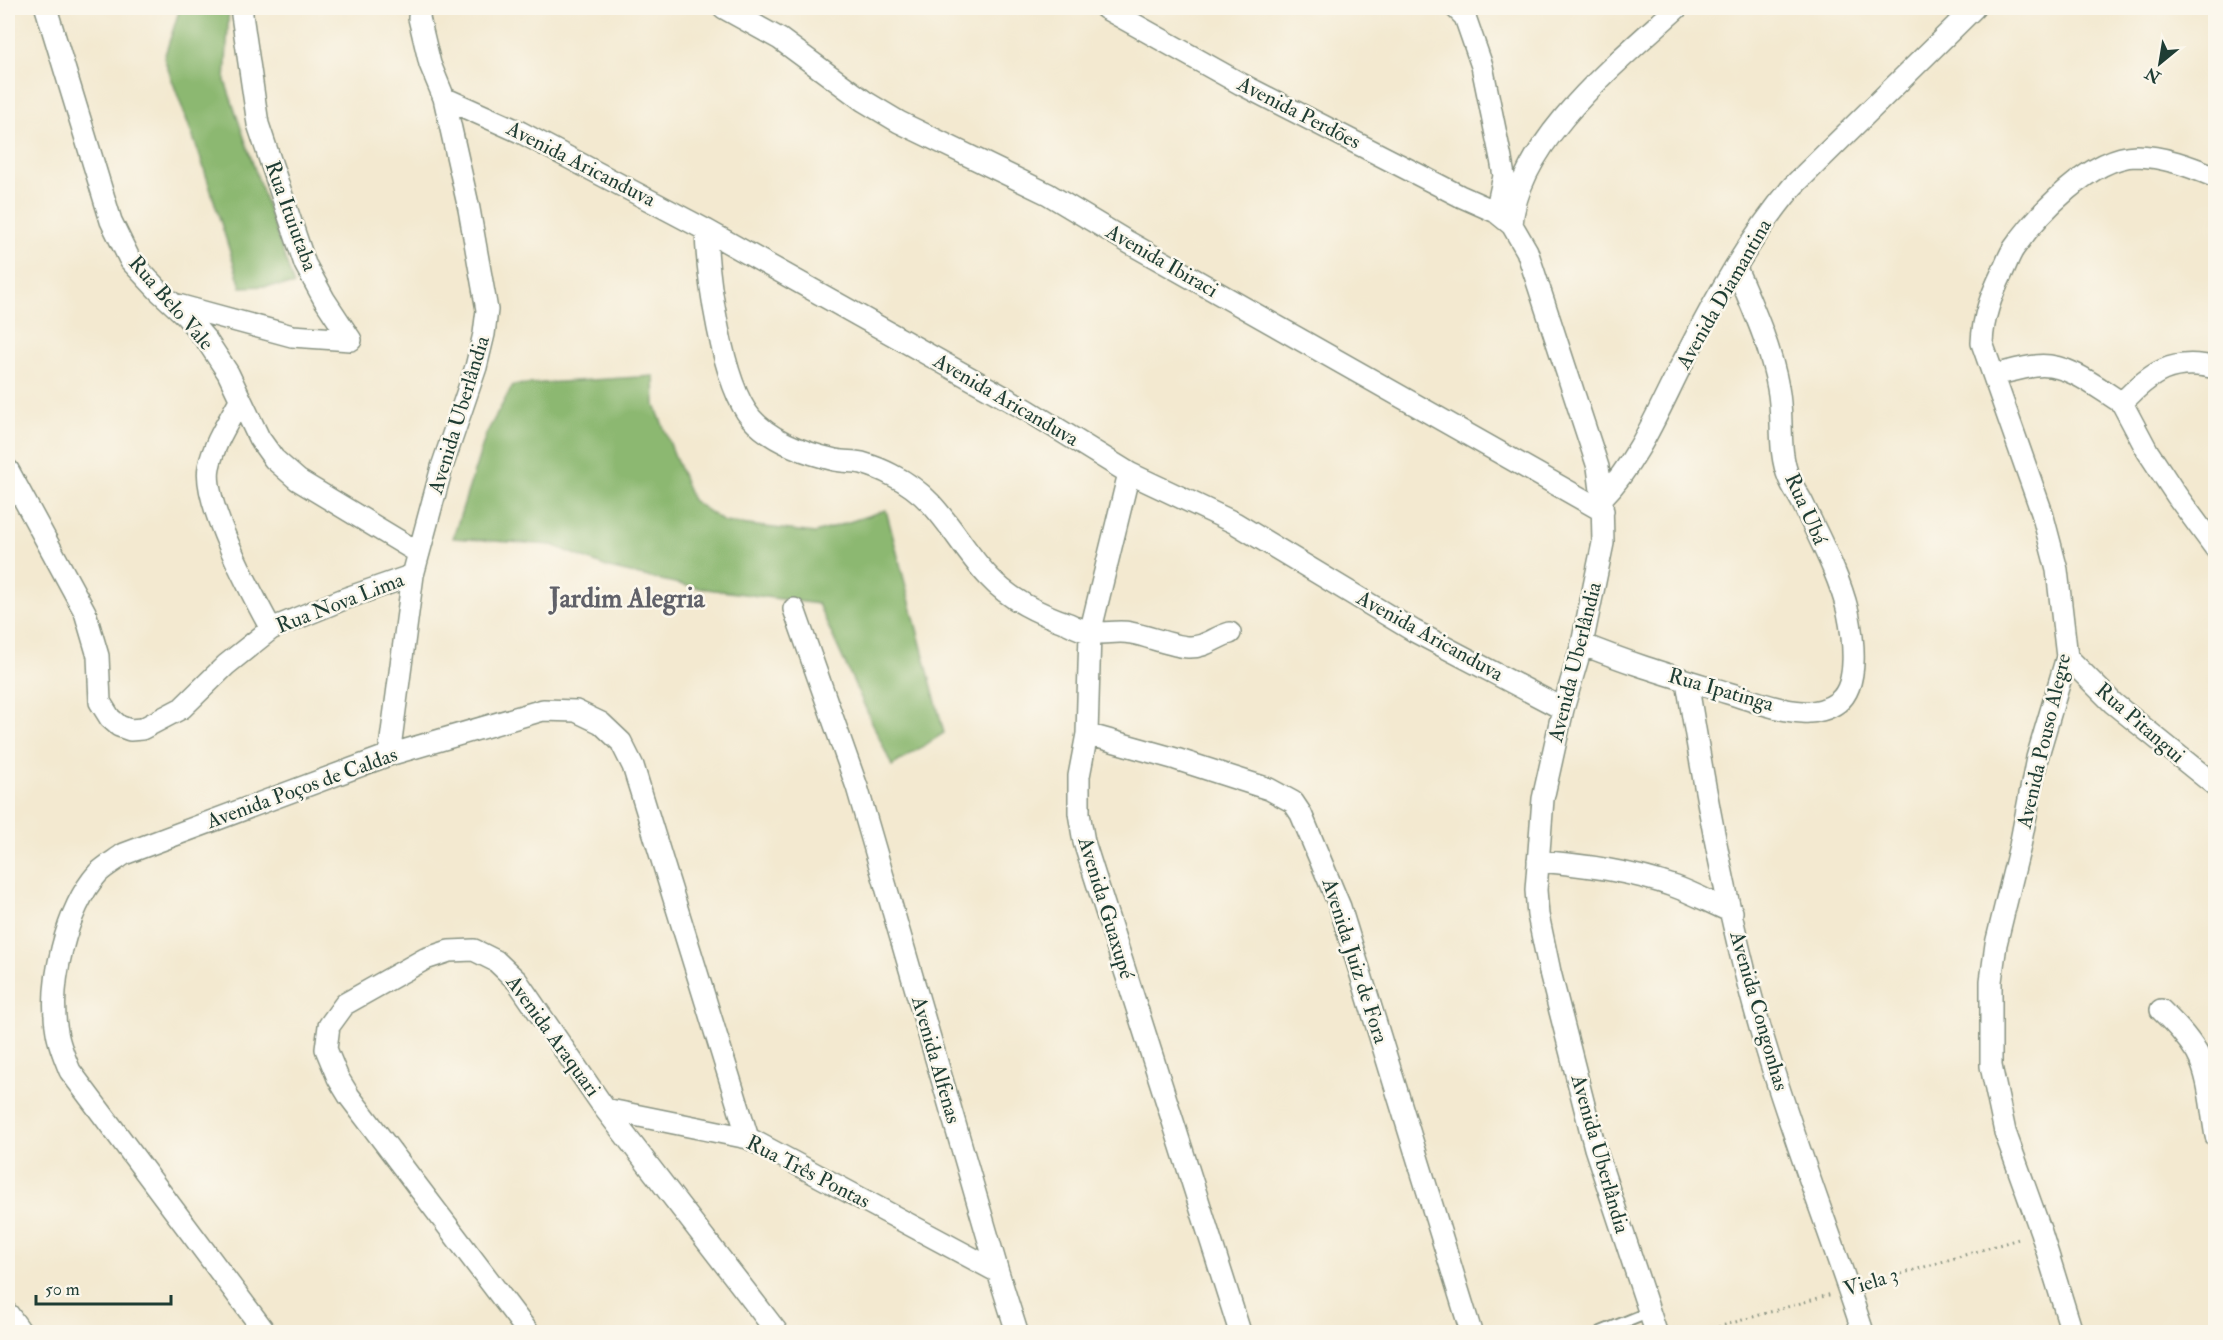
<svg xmlns="http://www.w3.org/2000/svg" width="2223" height="1340" viewBox="0 0 2223 1340" font-family="'IM FELL Double Pica',serif">
<rect width="100%" height="100%" fill="#fbf7ec"/>
<filter id="ink" filterUnits="userSpaceOnUse"><feTurbulence type="fractalNoise" baseFrequency=".0167" numOctaves="2"/><feDisplacementMap in="SourceGraphic" scale="12" xChannelSelector="R" yChannelSelector="G"/><feConvolveMatrix kernelMatrix="1 2 1 2 8 2 1 2 1" color-interpolation-filters="sRGB"/></filter>
<filter id="wash" filterUnits="userSpaceOnUse"><feTurbulence type="fractalNoise" baseFrequency=".008" numOctaves="4" result="noise"/><feDisplacementMap in="SourceGraphic" scale="24" xChannelSelector="R" yChannelSelector="G"/><feGaussianBlur stdDeviation="1.35" result="paint"/><feColorMatrix in="noise" values="0 0 0 0 0 0 0 0 0 0 0 0 0 0 0 0 0 1.4 0 .05"/><feComposite in="paint" operator="in"/></filter>
<g filter="url(#wash)">
<rect width="100%" height="100%" fill="#f3e9d0"/>
<!-- forest -->
<path fill="#8cb871" stroke="#567a52" stroke-width="1.5" d="M 180,8 L 229,8 L 225,81 L 294,285 L 241,287 L 201,159 L 164,58 Z
M 654,376 L 655,405 L 692,500 L 724,522 L 815,533 L 886,510 L 944,733 L 892,766 L 818,604 L 692,587 L 609,568 L 552,545 L 453,538 L 486,434 L 513,385 Z"/>
</g>
<g filter="url(#ink)">
<g fill="none" stroke-linecap="round" stroke-linejoin="round">
<defs>
<path id="service" d="M 1601,1332 L 1650,1312"/>
<path id="minor" d="M 46,8 L 111,221 L 130,260 L 159,291 L 186,316 L 207,341 L 228,373 L 259,438 L 274,459 L 298,480 L 419,553
M 724,8 L 780,39 L 864,101 L 899,122 L 1048,194 L 1128,242 L 1603,511
M 1105,8 L 1241,84 L 1460,196 L 1496,212
M 1456,8 L 1465,17 L 1482,66 L 1501,159 L 1504,176 L 1496,212 L 1512,225 L 1527,251 L 1598,467 L 1602,498 L 1603,543 L 1582,644 L 1563,709 L 1543,799 L 1536,890 L 1538,915 L 1550,972 L 1595,1148 L 1656,1332
M 444,98 L 520,132 L 706,230 L 1027,410 L 1129,473 L 1235,523 L 1414,631 L 1563,709
M 1512,225 C 1517,142 1620,60 1677,8
M 706,230 C 707,275 722,384 751,418 C 771,441 805,453 835,460 C 844,462 853,461 862,463 C 872,466 883,470 892,475 C 940,498 954,540 988,576 C 1010,600 1038,613 1069,624 C 1075,627 1083,631 1090,632 C 1103,635 1117,630 1131,633 C 1148,636 1172,646 1188,647 C 1205,648 1215,637 1230,633
M 174,304 L 292,336 L 351,340 L 324,299 L 305,264 L 258,124 L 242,15 L 242,8
M 1995,375 C 2008,372 2023,367 2036,366 C 2067,362 2098,388 2122,403
M 240,400 C 229,421 214,443 209,467 C 202,502 253,596 271,629
M 2122,403 L 2148,452 L 2177,496 L 2216,549
M 2122,403 C 2150,373 2172,357 2216,368
M 8,470 L 85,612 L 98,656 L 100,702 L 110,718 L 119,726 L 130,730 L 142,729 L 182,708 L 226,665 L 271,629 L 344,599 L 413,575
M 1129,473 L 1090,633 L 1087,734 L 1079,776 L 1079,813 L 1084,842 L 1240,1332
M 1602,498 C 1640,459 1661,404 1686,356 C 1716,297 1750,237 1793,186 L 1974,8
M 794,609 L 857,787 L 998,1272 L 1017,1332
M 1582,644 C 1630,664 1679,678 1728,693 C 1752,700 1779,711 1803,712 C 1815,713 1829,709 1838,702 C 1860,685 1853,636 1848,612 C 1839,575 1820,540 1804,506 C 1800,497 1793,488 1789,478 C 1777,450 1784,417 1778,388 C 1771,347 1752,306 1736,268
M 2067,657 L 2113,703 L 2216,786
M 1687,681 C 1706,798 1728,917 1761,1031 C 1791,1133 1830,1232 1863,1332
M 1087,734 L 1176,759 L 1269,789 L 1293,802 L 1301,814 L 1340,907 L 1471,1332
M 389,755 L 413,575 L 442,467 L 476,367 L 484,334 L 487,310 L 469,209 L 444,98 L 430,64 L 419,18 L 420,8
M 1538,861 C 1584,865 1631,871 1676,887 C 1695,894 1713,904 1732,912
M 2161,1010 C 2174,1023 2187,1036 2197,1053 C 2210,1077 2211,1110 2216,1136
M 605,1109 L 748,1138 L 998,1272
M 8,1314 L 21,1332
M 265,1332 L 70,1071 C 65,1059 59,1045 57,1032 C 48,985 66,909 98,873 C 105,866 116,860 124,854 L 389,755 L 543,710 L 576,711 L 601,723 L 621,742 L 633,766 L 748,1138
M 528,1332 L 349,1096 L 338,1078 L 326,1049 L 329,1026 L 345,1004 L 425,959 L 449,951 L 474,950 L 496,961 L 517,981 L 605,1109 L 777,1332
M 2072,1332 L 2041,1232 L 2005,1132 L 1991,1066 L 1991,981 L 1996,944 L 2020,846 L 2037,758 L 2067,657 L 2057,570 L 2042,513 L 1982,343 C 1983,317 1991,296 2002,273 C 2006,265 2009,255 2014,248 C 2038,214 2091,157 2136,156 C 2164,156 2191,167 2216,177"/>
</defs>
<!-- service casing -->
<use href="#service" stroke="#899382" stroke-width="14"/>
<!-- minor casing -->
<use href="#minor" stroke="#899382" stroke-width="24"/>
<!-- path -->
<path stroke="#899382" stroke-width="3" stroke-dasharray="1.5 4.5" stroke-linecap="butt" d="M 1867,1284 L 2022,1238
M 1701,1332 L 1832,1294"/>
<!-- service -->
<use href="#service" stroke="#fff" stroke-width="10"/>
<!-- minor -->
<use href="#minor" stroke="#fff" stroke-width="21"/>
</g>
</g>
<g text-anchor="middle" dominant-baseline="central" stroke-width="5" stroke-linejoin="round" paint-order="stroke">
<!-- street labels -->
<g font-size="21" fill="#1f3d34" stroke="#fbf7ec">
<text transform="translate(1299 113) rotate(27)">Avenida Perdões</text>
<text transform="translate(581 164) rotate(27)">Avenida Aricanduva</text>
<text transform="translate(291 216) rotate(70)">Rua Ituiutaba</text>
<text transform="translate(1162 261) rotate(30)">Avenida Ibiraci</text>
<text transform="translate(1724 294) rotate(-60)">Avenida Diamantina</text>
<text transform="translate(171 303) rotate(49)">Rua Belo Vale</text>
<text transform="translate(1006 400) rotate(30)">Avenida Aricanduva</text>
<text transform="translate(459 415) rotate(-73)">Avenida Uberlândia</text>
<text transform="translate(1806 509) rotate(66)">Rua Ubá</text>
<text transform="translate(340 603) rotate(-21)">Rua Nova Lima</text>
<text transform="translate(1430 636) rotate(29)">Avenida Aricanduva</text>
<text transform="translate(1575 662) rotate(-76)">Avenida Uberlândia</text>
<text transform="translate(1721 690) rotate(16)">Rua Ipatinga</text>
<text transform="translate(2140 723) rotate(41)">Rua Pitangui</text>
<text transform="translate(2044 741) rotate(-77)">Avenida Pouso Alegre</text>
<text transform="translate(302 788) rotate(-20)">Avenida Poços de Caldas</text>
<text transform="translate(1106 908) rotate(73)">Avenida Guaxupé</text>
<text transform="translate(1355 961) rotate(72)">Avenida Juiz de Fora</text>
<text transform="translate(1759 1011) rotate(74)">Avenida Congonhas</text>
<text transform="translate(553 1036) rotate(54)">Avenida Araquari</text>
<text transform="translate(936 1060) rotate(74)">Avenida Alfenas</text>
<text transform="translate(1600 1154) rotate(74)">Avenida Uberlândia</text>
<text transform="translate(808 1172) rotate(27)">Rua Três Pontas</text>
<text transform="translate(1871 1282) rotate(-17)">Viela 3</text>
</g>
<!-- district labels -->
<g font-size="27" font-weight="bold" fill="#606169" stroke="#fbf7ec">
<text x="627" y="598">Jardim Alegria</text>
</g>
</g>
<!-- margin -->
<rect width="2223" height="1340" fill="none" stroke="#fbf7ec" stroke-width="30"/>
<!-- north arrow -->
<g transform="translate(2160 63) rotate(210)" stroke="#fbf7ec" stroke-width="4.5" paint-order="stroke">
<path d="M0-4.5L10 22L0 15L-10 22Z" fill="#1f3d34"/>
<text y="-9" font-size="16" font-weight="bold" text-anchor="middle" fill="#1f3d34">N</text>
</g>
<!-- scale -->
<path d="M36 1295v9h135v-9" fill="none" stroke="#1f3d34" stroke-width="3"/>
<text x="45" y="1295" font-size="18" fill="#1f3d34" stroke="#fbf7ec" stroke-width="4.5" paint-order="stroke">50 m</text>
</svg>
